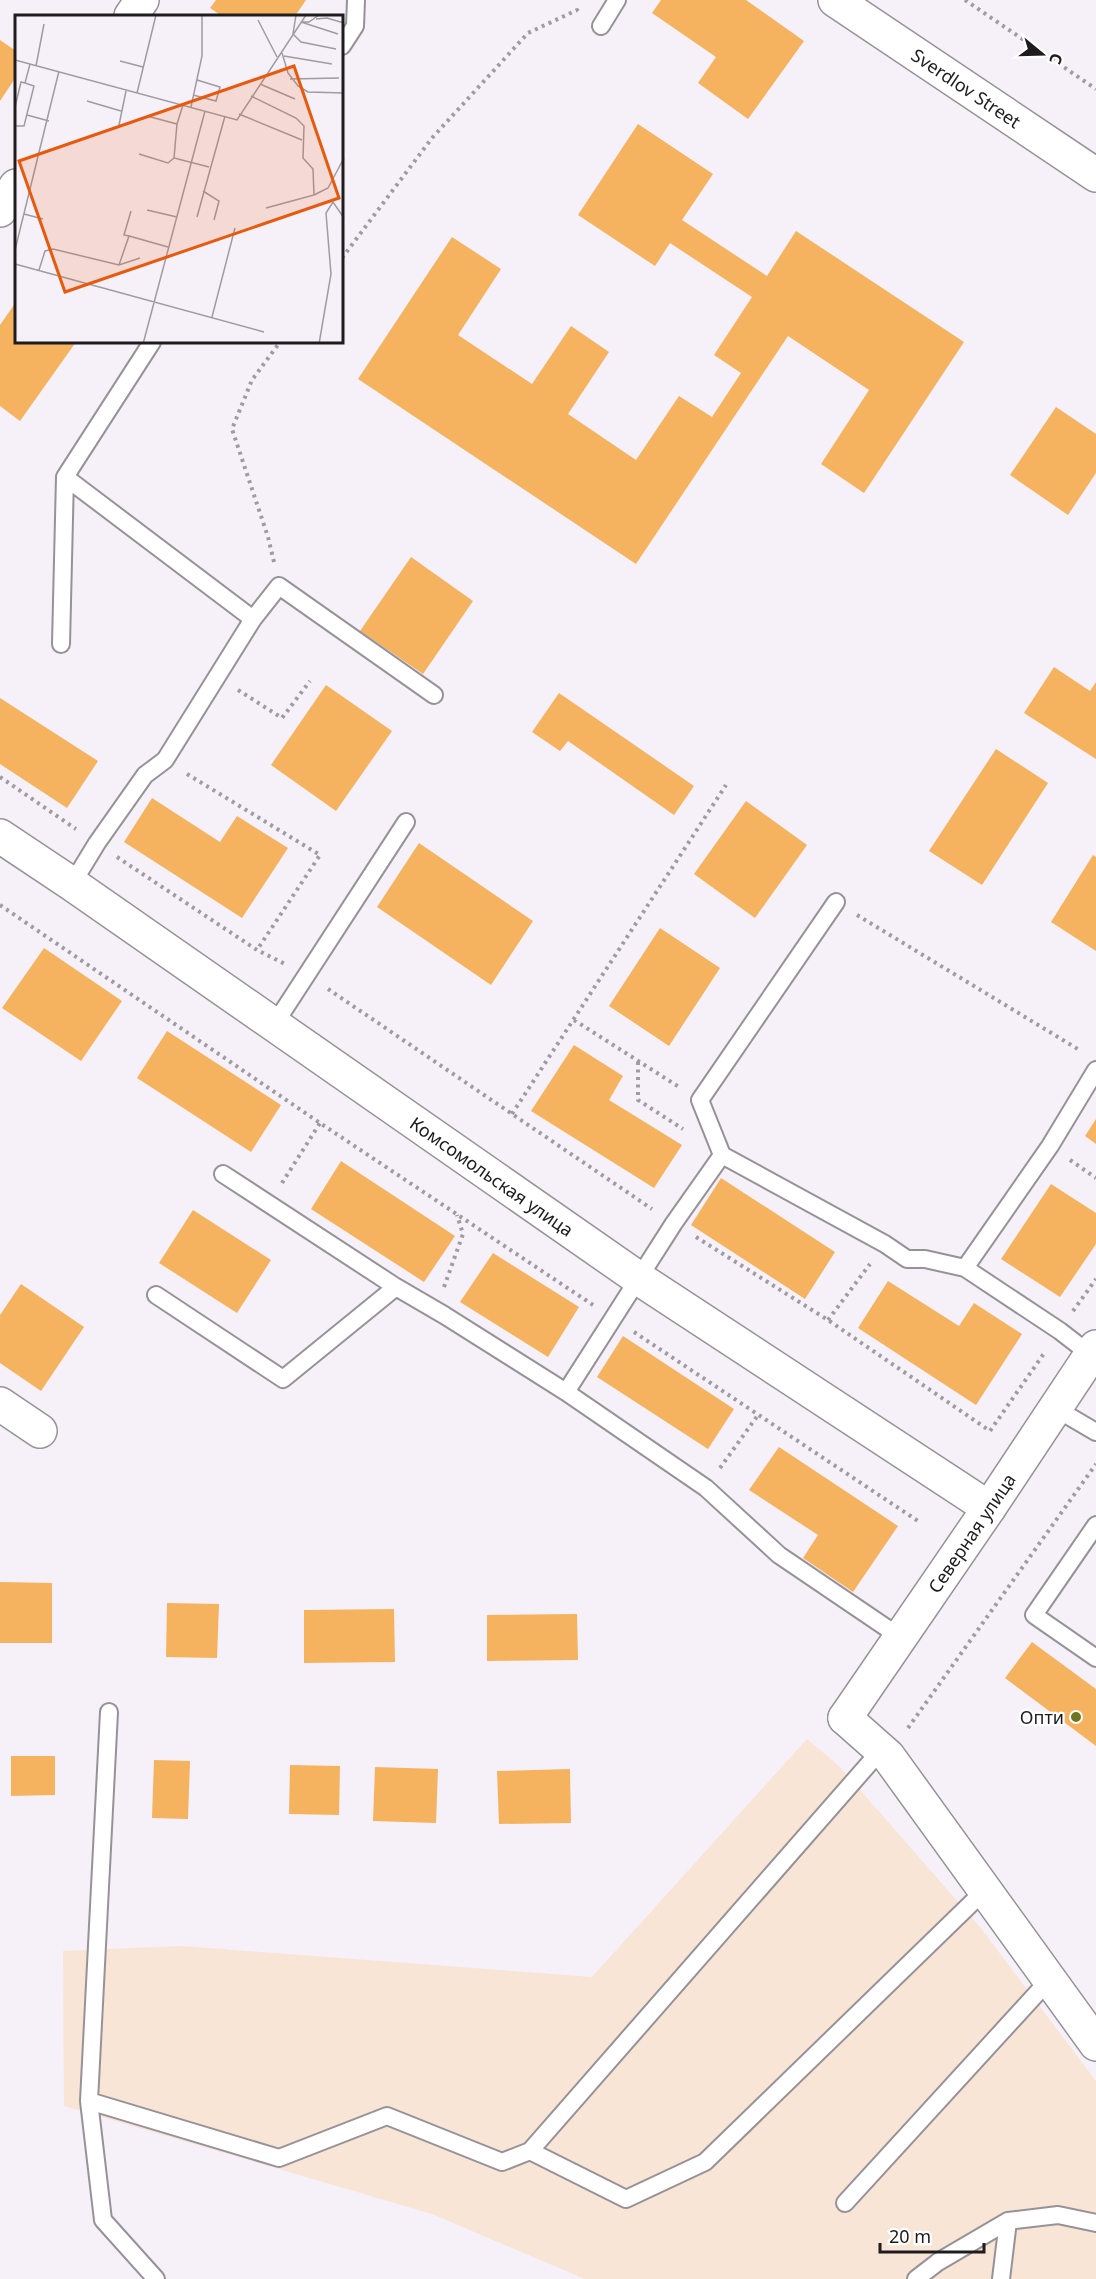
<svg xmlns="http://www.w3.org/2000/svg" width="1096" height="2279" viewBox="0 0 1096 2279" font-family="'Noto Sans',sans-serif">
<rect width="100%" height="100%" fill="#f6f0f8"/>
<!-- industrial -->
<path fill="#f8e5d5" d="M 807,1739 L 839,1766 L 980,1927 L 1096,2081 L 1096,2279 L 585,2279 L 432,2214 L 64,2106 L 63,1951 L 181,1946 L 592,1977 Z"/>
<!-- building -->
<path fill="#f5b360" d="M 216,0 L 306,0 L 295,16 L 222,16 L 210,8 Z
M 661,0 L 746,0 L 804,41 L 748,119 L 698,83 L 716,57 L 652,13 Z
M 0,40 L 16,51 L 16,77 L 0,101 Z
M 638,124 L 713,174 L 682,220 L 767,276 L 796,231 L 964,342 L 864,493 L 821,464 L 869,390 L 788,336 L 636,564 L 358,379 L 452,237 L 501,269 L 458,335 L 532,384 L 571,326 L 609,352 L 568,414 L 636,460 L 679,396 L 712,417 L 741,373 L 714,355 L 752,297 L 670,243 L 655,266 L 578,215 Z
M 16,302 L 16,342 L 76,342 L 20,421 L 0,406 L 0,325 Z
M 1056,407 L 1096,434 L 1096,473 L 1068,515 L 1010,475 Z
M 411,557 L 473,601 L 423,674 L 360,631 Z
M 1054,667 L 1090,691 L 1096,682 L 1096,759 L 1024,713 Z
M 326,685 L 392,731 L 336,811 L 271,765 Z
M 559,693 L 694,786 L 674,815 L 568,741 L 560,751 L 532,732 Z
M 0,698 L 98,761 L 67,808 L 0,764 Z
M 996,749 L 1048,783 L 982,885 L 929,851 Z
M 152,798 L 220,842 L 237,816 L 288,848 L 242,918 L 124,842 Z
M 746,801 L 807,845 L 755,918 L 694,874 Z
M 419,843 L 533,921 L 491,985 L 377,907 Z
M 1093,855 L 1096,857 L 1096,951 L 1051,922 Z
M 660,928 L 720,968 L 669,1046 L 609,1006 Z
M 44,948 L 122,1001 L 81,1061 L 2,1008 Z
M 167,1031 L 281,1105 L 251,1152 L 137,1078 Z
M 574,1045 L 623,1076 L 609,1100 L 682,1145 L 654,1188 L 531,1111 Z
M 1096,1119 L 1096,1144 L 1085,1136 Z
M 341,1161 L 455,1236 L 424,1282 L 311,1209 Z
M 721,1178 L 835,1252 L 805,1299 L 691,1225 Z
M 1051,1184 L 1096,1213 L 1096,1244 L 1060,1297 L 1001,1259 Z
M 193,1210 L 271,1260 L 237,1313 L 159,1263 Z
M 493,1253 L 579,1307 L 548,1357 L 460,1302 Z
M 888,1281 L 959,1326 L 974,1303 L 1022,1334 L 976,1405 L 858,1328 Z
M 21,1284 L 84,1327 L 41,1391 L 0,1363 L 0,1315 Z
M 623,1336 L 734,1409 L 708,1449 L 597,1377 Z
M 779,1447 L 898,1526 L 853,1592 L 803,1558 L 818,1535 L 749,1490 Z
M 0,1582 L 52,1583 L 52,1643 L 0,1643 Z
M 167,1603 L 219,1604 L 217,1658 L 166,1657 Z
M 394,1609 L 395,1662 L 304,1663 L 304,1610 Z
M 577,1614 L 578,1660 L 487,1661 L 487,1615 Z
M 1032,1642 L 1096,1689 L 1096,1746 L 1005,1678 Z
M 11,1756 L 55,1756 L 55,1795 L 11,1796 Z
M 154,1760 L 190,1761 L 188,1819 L 152,1818 Z
M 290,1765 L 340,1766 L 339,1815 L 289,1814 Z
M 375,1767 L 438,1769 L 436,1823 L 373,1821 Z
M 570,1769 L 571,1823 L 499,1824 L 497,1771 Z"/>
<g fill="none" stroke-linecap="round" stroke-linejoin="round">
<defs>
<path id="service" d="M 601,26 L 617,0
M 342,46 L 355,26 L 356,0
M 65,477 L 253,619 L 165,760 L 145,775 L 97,843 L 72,884
M 253,619 L 279,586 L 434,695
M 61,644 L 65,477 L 152,342
M 274,1025 L 406,822
M 722,1155 L 700,1100 L 836,902
M 223,1174 L 396,1287 L 444,1315 L 566,1392 L 706,1488 L 779,1555 L 900,1637
M 156,1295 L 283,1379 L 396,1287
M 1091,1355 L 1060,1331 L 965,1268 L 1050,1146 L 1096,1070
M 566,1392 L 674,1223 L 722,1155 L 885,1244 L 907,1259 L 925,1259 L 965,1268
M 1055,1408 L 1096,1432
M 1096,1525 L 1034,1615 L 1096,1658
M 109,1712 L 89,2101 L 279,2158 L 387,2116 L 502,2162 L 530,2151 L 626,2199 L 705,2162 L 985,1890
M 89,2101 L 103,2220 L 156,2279
M 530,2151 L 881,1750
M 845,2203 L 1049,1980
M 916,2279 L 938,2262 L 1008,2221 L 1058,2215 L 1096,2223
M 1001,2279 L 1008,2221"/>
<g id="minor">
<path d="M 131,16 L 142,0"/>
<path d="M 0,210 L 16,186"/>
<path id="s1" d="M 0,836 L 72,884 L 638,1278 L 989,1508"/>
<path d="M 0,1404 L 40,1431"/>
<path d="M 845,1718 L 888,1756 L 1096,2044"/>
</g>
<g id="tertiary">
<path id="s2" d="M 835,0 L 1096,175"/>
<path id="s3" d="M 845,1718 L 989,1508 L 1096,1347"/>
</g>
</defs>
<!-- service casing -->
<use href="#service" stroke="#979298" stroke-width="20"/>
<!-- minor casing -->
<use href="#minor" stroke="#979298" stroke-width="36"/>
<!-- tertiary casing -->
<use href="#tertiary" stroke="#979298" stroke-width="36"/>
<!-- path -->
<path stroke="#a09ba1" stroke-width="4" stroke-dasharray="3 4.5" stroke-linecap="butt" d="M 965,0 L 1096,89
M 342,258 L 432,138 L 528,33 L 577,10 L 580,13
M 274,562 L 268,537 L 232,429 L 252,380 L 280,342
M 238,690 L 282,718 L 310,681
M 187,774 L 320,855 L 257,950
M 0,777 L 76,829
M 117,857 L 257,950 L 285,964
M 0,905 L 320,1123 L 593,1305
M 857,915 L 1081,1051
M 328,989 L 652,1209
M 574,1020 L 679,1087
M 638,1062 L 638,1100 L 683,1129
M 512,1114 L 726,785
M 1070,1160 L 1096,1178
M 282,1183 L 320,1123
M 696,1237 L 828,1320 L 990,1431 L 1045,1352
M 444,1287 L 463,1234 L 457,1215
M 1073,1311 L 1096,1279
M 828,1320 L 870,1264
M 634,1332 L 921,1523
M 720,1468 L 758,1415
M 908,1728 L 1096,1464"/>
<!-- service -->
<use href="#service" stroke="#fff" stroke-width="16"/>
<!-- minor -->
<use href="#minor" stroke="#fff" stroke-width="33"/>
<!-- tertiary -->
<use href="#tertiary" stroke="#fff" stroke-width="33"/>
</g>
<!-- markers -->
<circle fill="#6e7620" stroke="#fff" stroke-width="2" cx="1076" cy="1717" r="6"/>
<g text-anchor="middle" dominant-baseline="central" stroke-width="4.5" stroke-linejoin="round" paint-order="stroke">
<!-- street labels -->
<g font-size="18" fill="#1e1c1e" stroke="#fff">
<text stroke="none"><textPath href="#s2" startOffset="158">Sverdlov Street</textPath></text>
<text stroke="none"><textPath href="#s1" startOffset="598">Комсомольская улица</textPath></text>
<text stroke="none"><textPath href="#s3" startOffset="224">Северная улица</textPath></text>
</g>
<!-- poi labels -->
<g font-size="18" fill="#1e1c1e" stroke="#fff" text-anchor="end">
<text x="1064" y="1717">Опти</text>
</g>
</g>
<!-- overview -->
<g transform="translate(15 15)">
<rect width="328" height="328" fill="#f6f0f8"/>
<path fill="none" stroke="#a09ba1" stroke-width="1.5" d="M 281,0 L 278,19 L 286,27 L 321,34M 304,0 L 294,7 L 286,7 L 323,19M 301,4 L 312,3 L 329,8M 243,5 L 262,42M 267,38 L 273,58 L 283,71 L 293,77 L 329,78M 269,41 L 317,49M 0,45 L 222,105 L 291,0M 105,46 L 128,52M 21,51 L 29,9M 275,64 L 324,63M 245,69 L 280,84M 122,78 L 141,0M 178,80 L 201,86 L 205,72 L 182,65M 236,81 L 281,103 L 289,111 L 288,143 L 298,154 L 299,180 L 251,193M 72,86 L 106,96M 0,92 L 6,67 L 10,68M 176,92 L 187,41 L 187,0M 224,99 L 287,125M 12,100 L 34,106M 132,101 L 162,109 L 168,90M 162,109 L 159,143 L 194,152M 104,110 L 111,76M 0,111 L 9,111 L 19,71 L 10,68 L 15,49M 124,139 L 153,148 L 159,143M 188,176 L 204,186 L 199,205M 299,180 L 313,173 L 329,143M 132,195 L 162,202M 9,199 L 28,204M 182,202 L 210,101M 114,221 L 109,220 L 116,196M 0,235 L 44,56M 0,249 L 249,317M 104,250 L 114,221 L 153,232M 24,255 L 30,236 L 38,234 L 104,250 L 125,243M 197,302 L 220,213M 128,329 L 190,96M 304,329 L 316,259 L 311,198 L 318,187 L 329,203"/>
<path fill="#e8590c" fill-opacity="0.15" stroke="#e8590c" stroke-width="3" d="M 279,51 L 324,183 L 50,277 L 4,146 Z"/>
<rect width="328" height="328" fill="none" stroke="#1e1c1e" stroke-width="3"/>
</g>
<!-- north arrow -->
<g transform="translate(1042 54) rotate(109)" stroke="#ffffff" stroke-width="4.5" paint-order="stroke">
<path d="M0-4.5L10 22L0 15L-10 22Z" fill="#1e1c1e"/>
<text y="-9" font-size="16" font-weight="bold" text-anchor="middle" fill="#1e1c1e">С</text>
</g>
<!-- scale -->
<path d="M880 2243v9h104v-9" fill="none" stroke="#1e1c1e" stroke-width="3"/>
<text x="889" y="2243" font-size="18" fill="#1e1c1e" stroke="#ffffff" stroke-width="4.5" paint-order="stroke">20 m</text>
</svg>
